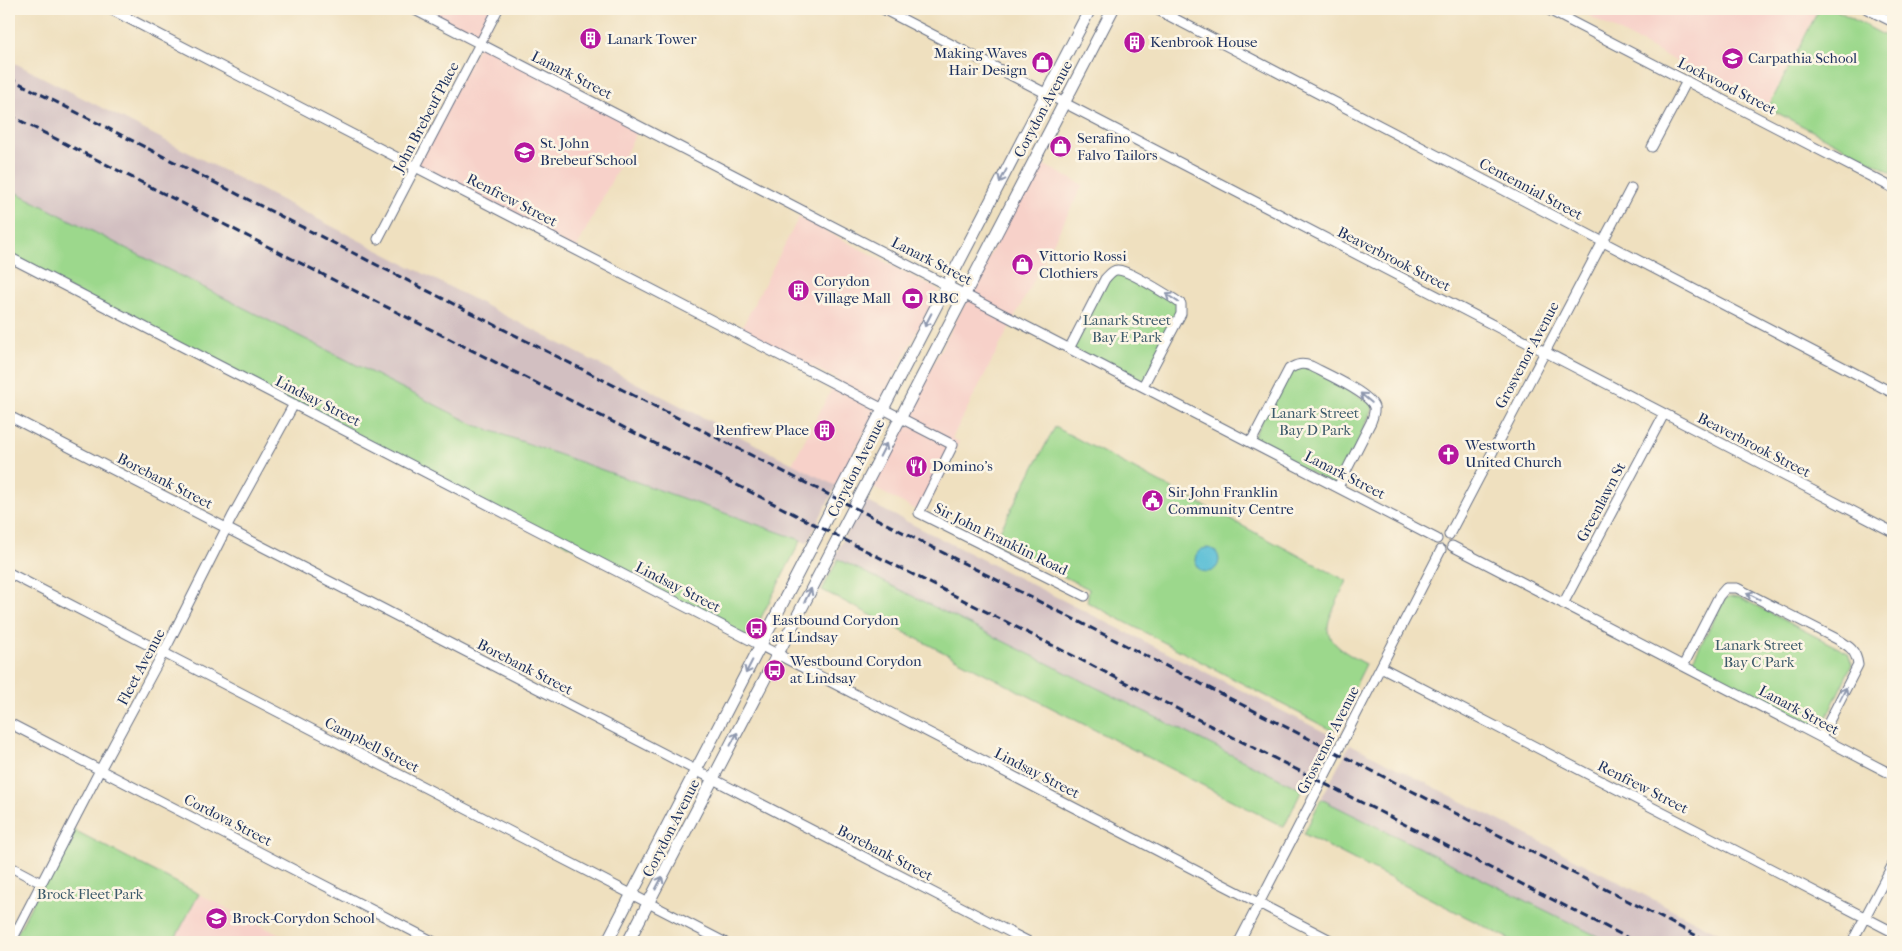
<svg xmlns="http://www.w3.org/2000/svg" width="1902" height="951" viewBox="0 0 1902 951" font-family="'IM FELL French Canon',serif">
<rect width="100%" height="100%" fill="#fcf5e5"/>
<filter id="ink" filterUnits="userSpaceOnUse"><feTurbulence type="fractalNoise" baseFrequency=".02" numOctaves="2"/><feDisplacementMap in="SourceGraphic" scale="10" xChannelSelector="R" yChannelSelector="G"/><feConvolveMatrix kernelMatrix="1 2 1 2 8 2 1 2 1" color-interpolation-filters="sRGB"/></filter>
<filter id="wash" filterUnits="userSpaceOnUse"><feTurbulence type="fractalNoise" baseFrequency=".0096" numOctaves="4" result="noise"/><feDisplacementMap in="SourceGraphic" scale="20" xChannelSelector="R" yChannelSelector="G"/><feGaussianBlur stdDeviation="1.12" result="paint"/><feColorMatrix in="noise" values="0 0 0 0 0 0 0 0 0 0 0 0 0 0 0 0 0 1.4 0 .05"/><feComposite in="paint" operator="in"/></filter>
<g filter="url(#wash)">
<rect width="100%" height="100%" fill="#efe0bf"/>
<!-- built -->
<path fill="#f7d1c9" d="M 413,9 L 498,9 L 480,43 L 640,126 L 576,249 L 415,167 L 480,43 Z
M 1576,9 L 1818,9 L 1766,108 Z
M 1038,162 L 1083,185 L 952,438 L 959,442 L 924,514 L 870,486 Z
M 799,217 L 939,290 L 836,486 L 792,464 L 837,379 L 740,331 Z
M 199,894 L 294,942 L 173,942 Z"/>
<!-- industrial -->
<path fill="#d2bfc1" d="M 9,60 L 836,486 L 807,543 L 475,425 L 9,189 Z
M 864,500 L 1336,738 L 1308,793 L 834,557 Z
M 1350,744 L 1736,942 L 1609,942 L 1321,799 Z"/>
<!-- green -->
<path fill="#9cd88c" stroke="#5c8475" d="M 1819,9 L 1834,9 L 1893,40 L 1893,173 L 1768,108 Z
M 9,189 L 475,425 L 801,540 L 750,639 L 9,257 Z
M 1118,269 L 1181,304 L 1143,386 L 1070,347 L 1105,279 Z
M 1304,364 L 1374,405 L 1338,487 L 1251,442 L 1284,376 Z
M 1055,427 L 1347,581 C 1325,628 1312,636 1366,664 L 1333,731 L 1087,602 L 1089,589 L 994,542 Z
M 838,559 L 1302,790 L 1284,827 L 822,590 Z
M 1731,596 L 1739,597 L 1848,653 L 1852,664 L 1820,731 L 1690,665 L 1725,599 Z
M 1321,799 L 1609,942 L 1515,942 L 1304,834 Z
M 70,828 L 199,894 L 173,942 L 13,942 Z"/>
<!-- water -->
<path fill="#58bed6" stroke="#3a769a" d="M1195 560a12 12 0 1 1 24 0a12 12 0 1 1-24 0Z"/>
</g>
<g filter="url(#ink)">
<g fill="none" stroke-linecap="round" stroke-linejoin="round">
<defs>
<path id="minor" d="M 110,9 L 953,445 L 919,513 L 1085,596
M 413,9 L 1437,539
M 883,9 L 1893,532
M 1156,9 L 1893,393
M 1547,9 L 1893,188
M 1867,9 L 1893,22
M 1652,147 L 1687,81
M 378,239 L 498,9
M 9,257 L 1334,942
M 1070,347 L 1105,279 C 1108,276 1112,270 1117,270 C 1127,269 1164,293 1174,299 L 1181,304 L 1181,314 L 1143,386
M 9,416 L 1029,942
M 1251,442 L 1289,369 C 1297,364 1302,363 1311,366 C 1324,373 1370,393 1374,407 C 1375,412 1373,417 1371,422 L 1338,487
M 1449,535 L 1631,188
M 1452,546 L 1893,775
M 9,573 L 724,942
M 1563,604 L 1664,414
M 1683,666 L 1719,596 L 1726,588 L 1737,588 L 1837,639 C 1849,646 1856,650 1858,665 L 1821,737
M 1381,667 L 1893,932
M 9,723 L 434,942
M 9,866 L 41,883
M 11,942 L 100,770 L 169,642 L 232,517 L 294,404
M 1239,942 L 1441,550
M 1852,942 L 1893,864"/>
<path id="major" d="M 607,942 L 1090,9
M 628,942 L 1113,9"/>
</defs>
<!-- minor casing -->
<use href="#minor" stroke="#656d80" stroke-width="11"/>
<!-- major casing -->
<use href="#major" stroke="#656d80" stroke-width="13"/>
<!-- minor -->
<use href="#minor" stroke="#fff" stroke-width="9"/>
<!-- major -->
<use href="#major" stroke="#fff" stroke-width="11"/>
<!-- rail -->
<path stroke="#1b2f5e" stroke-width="3" stroke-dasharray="8 4" stroke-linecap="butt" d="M 9,78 L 1709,942
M 9,115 L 1636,942"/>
</g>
<!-- one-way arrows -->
<defs><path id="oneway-shaft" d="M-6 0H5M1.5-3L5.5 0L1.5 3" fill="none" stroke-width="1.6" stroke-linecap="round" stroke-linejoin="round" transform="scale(1.25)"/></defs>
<g stroke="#8d97ae">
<use href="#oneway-shaft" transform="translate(1003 176) rotate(118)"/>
<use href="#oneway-shaft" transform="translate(1172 298) rotate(-146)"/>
<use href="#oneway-shaft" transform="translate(928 320) rotate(117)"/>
<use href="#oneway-shaft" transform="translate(1366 398) rotate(-140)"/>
<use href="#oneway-shaft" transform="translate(883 450) rotate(-63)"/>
<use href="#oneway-shaft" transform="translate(808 595) rotate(-63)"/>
<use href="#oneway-shaft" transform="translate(1753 596) rotate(-153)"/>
<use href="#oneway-shaft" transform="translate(749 667) rotate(117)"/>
<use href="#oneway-shaft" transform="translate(1843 694) rotate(-63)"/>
<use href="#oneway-shaft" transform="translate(734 739) rotate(-62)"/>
<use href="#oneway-shaft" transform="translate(659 883) rotate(-62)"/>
</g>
</g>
<!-- icons -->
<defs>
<symbol id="building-disc" viewBox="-11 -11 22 22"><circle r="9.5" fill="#b5179e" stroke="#fcf5e5"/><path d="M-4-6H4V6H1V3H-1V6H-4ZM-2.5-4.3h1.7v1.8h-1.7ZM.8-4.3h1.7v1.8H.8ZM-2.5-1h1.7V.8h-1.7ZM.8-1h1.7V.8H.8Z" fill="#fff"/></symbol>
<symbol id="school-disc" viewBox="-11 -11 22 22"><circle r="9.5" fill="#b5179e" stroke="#fcf5e5"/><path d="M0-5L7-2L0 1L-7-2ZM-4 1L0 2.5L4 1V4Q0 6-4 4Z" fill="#fff"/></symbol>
<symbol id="shop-disc" viewBox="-11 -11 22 22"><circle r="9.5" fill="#b5179e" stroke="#fcf5e5"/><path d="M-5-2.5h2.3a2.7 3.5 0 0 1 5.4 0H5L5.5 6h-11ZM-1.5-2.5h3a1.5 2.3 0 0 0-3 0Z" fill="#fff"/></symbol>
<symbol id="bank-disc" viewBox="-11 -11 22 22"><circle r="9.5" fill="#b5179e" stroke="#fcf5e5"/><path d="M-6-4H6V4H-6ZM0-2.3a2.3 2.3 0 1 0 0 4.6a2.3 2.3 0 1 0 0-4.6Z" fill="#fff"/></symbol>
<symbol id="church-disc" viewBox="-11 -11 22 22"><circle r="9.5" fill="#b5179e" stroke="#fcf5e5"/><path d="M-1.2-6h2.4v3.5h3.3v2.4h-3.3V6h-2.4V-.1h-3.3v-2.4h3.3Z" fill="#fff"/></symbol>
<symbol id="restaurant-disc" viewBox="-11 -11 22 22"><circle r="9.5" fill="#b5179e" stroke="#fcf5e5"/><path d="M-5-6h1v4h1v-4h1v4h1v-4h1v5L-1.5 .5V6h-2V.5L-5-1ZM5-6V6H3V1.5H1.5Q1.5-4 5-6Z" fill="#fff"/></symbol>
<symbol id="civic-disc" viewBox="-11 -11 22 22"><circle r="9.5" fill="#b5179e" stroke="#fcf5e5"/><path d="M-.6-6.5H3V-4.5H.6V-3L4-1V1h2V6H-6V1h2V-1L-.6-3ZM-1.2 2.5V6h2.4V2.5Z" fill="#fff"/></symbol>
<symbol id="bus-disc" viewBox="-11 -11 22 22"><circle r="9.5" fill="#b5179e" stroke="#fcf5e5"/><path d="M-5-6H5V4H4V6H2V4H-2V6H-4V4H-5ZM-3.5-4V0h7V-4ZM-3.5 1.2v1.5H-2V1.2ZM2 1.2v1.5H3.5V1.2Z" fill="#fff"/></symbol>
</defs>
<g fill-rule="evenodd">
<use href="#building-disc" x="578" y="26" width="25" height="25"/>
<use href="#building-disc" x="1122" y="30" width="25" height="25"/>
<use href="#school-disc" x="1720" y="46" width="25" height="25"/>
<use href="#shop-disc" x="1030" y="50" width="25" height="25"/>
<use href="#shop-disc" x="1048" y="134" width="25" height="25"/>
<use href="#school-disc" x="512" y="140" width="25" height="25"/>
<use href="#shop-disc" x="1010" y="252" width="25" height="25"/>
<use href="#building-disc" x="786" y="278" width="25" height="25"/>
<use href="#bank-disc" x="900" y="286" width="25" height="25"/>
<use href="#building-disc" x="812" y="418" width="25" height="25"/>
<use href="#church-disc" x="1436" y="442" width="25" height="25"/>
<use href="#restaurant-disc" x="904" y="454" width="25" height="25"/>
<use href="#civic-disc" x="1140" y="488" width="25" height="25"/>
<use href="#bus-disc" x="744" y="616" width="25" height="25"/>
<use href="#bus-disc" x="762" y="658" width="25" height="25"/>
<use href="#school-disc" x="204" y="906" width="25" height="25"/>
</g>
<g text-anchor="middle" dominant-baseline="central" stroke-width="5" stroke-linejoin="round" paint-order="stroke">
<!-- poi labels -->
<g font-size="15" fill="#1b2f5e" stroke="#fcf5e5" text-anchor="start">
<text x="607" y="39">Lanark Tower</text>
<text x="1150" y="42">Kenbrook House</text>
<text x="1027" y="53" text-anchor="end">Making Waves<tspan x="1027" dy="17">Hair Design</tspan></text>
<text x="1748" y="58">Carpathia School</text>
<text x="1077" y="138">Serafino<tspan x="1077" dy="17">Falvo Tailors</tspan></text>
<text x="540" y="143">St. John<tspan x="540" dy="17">Brebeuf School</tspan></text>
<text x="1039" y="256">Vittorio Rossi<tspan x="1039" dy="17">Clothiers</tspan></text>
<text x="814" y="281">Corydon<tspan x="814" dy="17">Village Mall</tspan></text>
<text x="928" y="298">RBC</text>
<text x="809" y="430" text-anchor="end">Renfrew Place</text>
<text x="1465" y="445">Westworth<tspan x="1465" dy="17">United Church</tspan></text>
<text x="932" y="466">Domino's</text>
<text x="1168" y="492">Sir John Franklin<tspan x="1168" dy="17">Community Centre</tspan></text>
<text x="772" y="620">Eastbound Corydon<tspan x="772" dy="17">at Lindsay</tspan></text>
<text x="790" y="661">Westbound Corydon<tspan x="790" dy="17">at Lindsay</tspan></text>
<text x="232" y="918">Brock-Corydon School</text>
</g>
<!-- street labels -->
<g font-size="15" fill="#1b2f5e" stroke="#fcf5e5">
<text transform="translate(572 75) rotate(27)">Lanark Street</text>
<text transform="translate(1727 86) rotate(27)">Lockwood Street</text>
<text transform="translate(1043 109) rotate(-62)">Corydon Avenue</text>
<text transform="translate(426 117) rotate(-62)">John Brebeuf Place</text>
<text transform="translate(1531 189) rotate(28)">Centennial Street</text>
<text transform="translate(512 200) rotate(27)">Renfrew Street</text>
<text transform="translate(1394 259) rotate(27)">Beaverbrook Street</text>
<text transform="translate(932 261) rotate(27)">Lanark Street</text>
<text transform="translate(1527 355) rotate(-62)">Grosvenor Avenue</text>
<text transform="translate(318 401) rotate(27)">Lindsay Street</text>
<text transform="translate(1754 445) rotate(27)">Beaverbrook Street</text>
<text transform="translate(856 468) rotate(-63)">Corydon Avenue</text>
<text transform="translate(1345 475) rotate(27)">Lanark Street</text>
<text transform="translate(165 481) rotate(27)">Borebank Street</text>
<text transform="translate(1601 502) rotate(-62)">Greenlawn St</text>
<text transform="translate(1001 539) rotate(26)">Sir John Franklin Road</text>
<text transform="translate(678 587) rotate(27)">Lindsay Street</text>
<text transform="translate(141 667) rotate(-62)">Fleet Avenue</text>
<text transform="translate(525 667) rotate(27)">Borebank Street</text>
<text transform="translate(1799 710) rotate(28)">Lanark Street</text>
<text transform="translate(1328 740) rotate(-63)">Grosvenor Avenue</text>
<text transform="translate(372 745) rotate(27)">Campbell Street</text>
<text transform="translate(1037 773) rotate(27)">Lindsay Street</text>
<text transform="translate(1643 787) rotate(27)">Renfrew Street</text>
<text transform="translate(228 820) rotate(27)">Cordova Street</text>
<text transform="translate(671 828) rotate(-63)">Corydon Avenue</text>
<text transform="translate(885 853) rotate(27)">Borebank Street</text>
</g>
<!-- park labels -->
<g font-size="15" fill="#3b596a" stroke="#fcf5e5">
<text x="1127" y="320">Lanark Street<tspan x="1127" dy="17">Bay E Park</tspan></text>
<text x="1315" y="413">Lanark Street<tspan x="1315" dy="17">Bay D Park</tspan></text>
<text x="1759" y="645">Lanark Street<tspan x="1759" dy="17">Bay C Park</tspan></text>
<text x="90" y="894">Brock Fleet Park</text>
</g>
</g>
<!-- margin -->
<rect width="1902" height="951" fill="none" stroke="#fcf5e5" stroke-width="30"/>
</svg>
